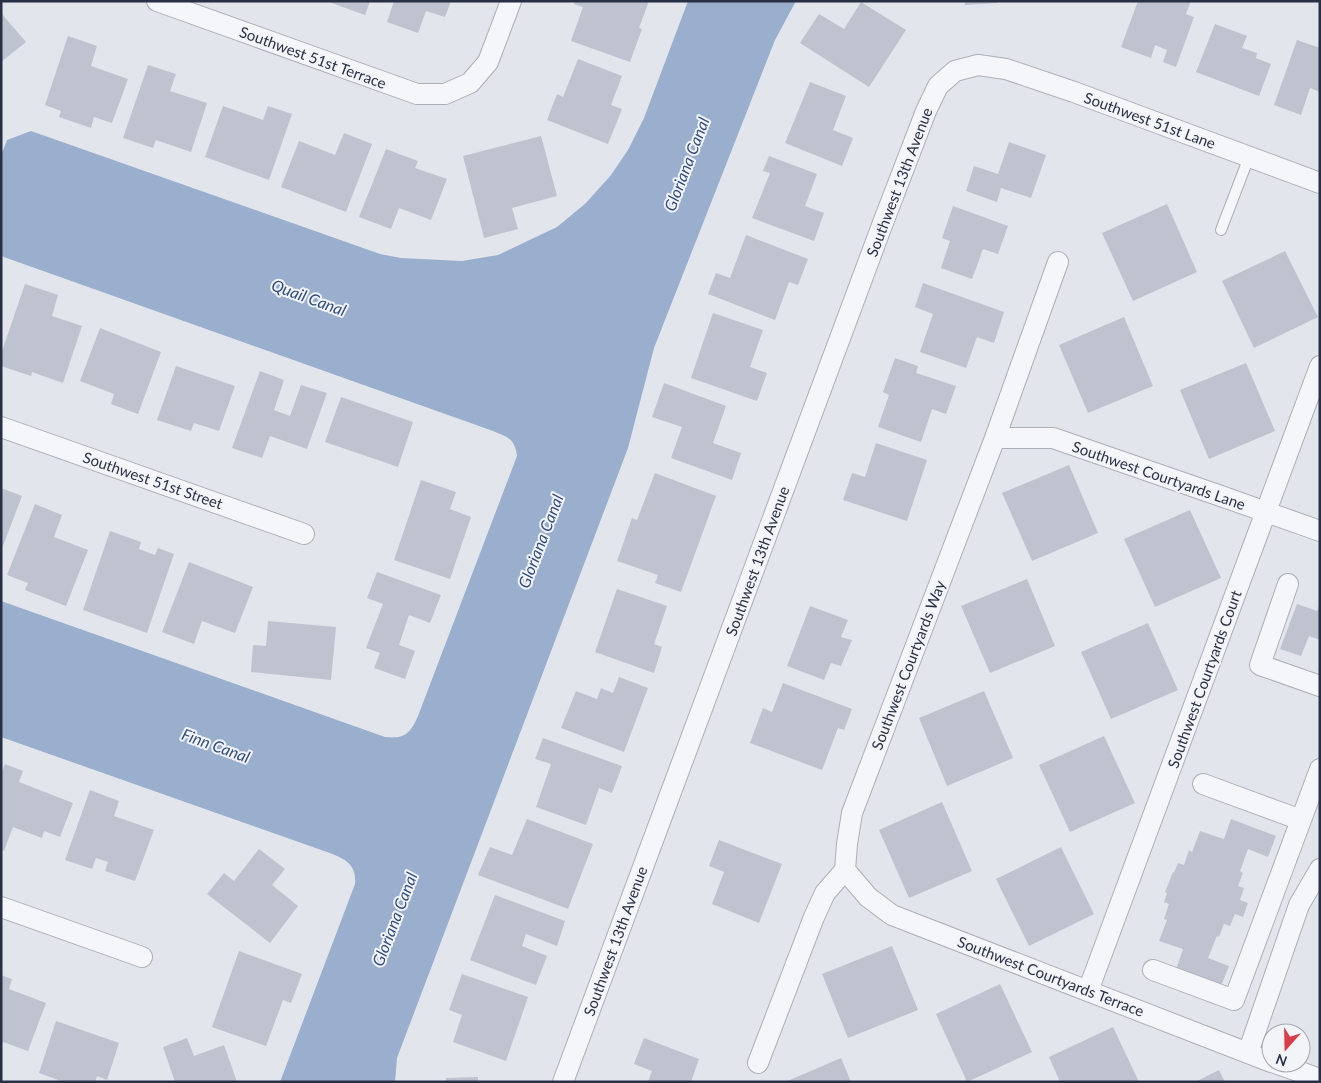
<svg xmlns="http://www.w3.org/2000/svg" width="1321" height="1083" viewBox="0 0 1321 1083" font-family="Lato,sans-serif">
<rect width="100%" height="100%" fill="#e2e5eb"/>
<!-- water -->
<path fill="#9aafce" d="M 688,1 L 796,1 L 775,40 L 654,348 L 628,448 L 397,1058 L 395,1082 L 280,1082 L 355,884 C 357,863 343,858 327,852 L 1,737 L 1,601 L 385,737 C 405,739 410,734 418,716 L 517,456 C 515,438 507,437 493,431 L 1,256 L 1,156 L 7,140 L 31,131 L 380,254 L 401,258 L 462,261 L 498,255 L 557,227 L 586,203 L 611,175 L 628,150 L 644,118 Z"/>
<!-- building -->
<path fill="#bec3cf" d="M 326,1 L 370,1 L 365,15 Z
M 394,1 L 451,1 L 445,17 L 426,11 L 418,33 L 387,22 Z
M 575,1 L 649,1 L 639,28 L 642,29 L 630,62 L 571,41 L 583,7 L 574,4 Z
M 965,1 L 997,1 L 997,3 L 965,5 Z
M 1138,1 L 1191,1 L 1186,14 L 1194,17 L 1176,67 L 1163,62 L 1167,50 L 1155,45 L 1151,58 L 1121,47 Z
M 861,2 L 906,30 L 869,87 L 800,43 L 819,14 L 844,29 Z
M 1,13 L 26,42 L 1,62 Z
M 1215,24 L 1247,36 L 1242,48 L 1257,53 L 1256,58 L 1271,64 L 1259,96 L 1196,72 Z
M 68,36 L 97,46 L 91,66 L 128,79 L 112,123 L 94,117 L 91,128 L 59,117 L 61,111 L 45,105 Z
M 1297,40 L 1320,48 L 1320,92 L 1310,88 L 1301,115 L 1274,105 Z
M 578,59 L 622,76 L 611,105 L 622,109 L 608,144 L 547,120 L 557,94 L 563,97 Z
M 148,65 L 176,74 L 170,91 L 207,103 L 191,152 L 156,140 L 153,148 L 123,138 Z
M 810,82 L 846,96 L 833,130 L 853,138 L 842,166 L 785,143 Z
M 223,106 L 263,120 L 268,106 L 292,114 L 269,180 L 205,157 Z
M 344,133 L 372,144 L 346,212 L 281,187 L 299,141 L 335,155 Z
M 541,136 L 557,196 L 512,208 L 518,229 L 484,238 L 463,156 Z
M 1009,142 L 1046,155 L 1031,198 L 1001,188 L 997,202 L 966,191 L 974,166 L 998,174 Z
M 386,149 L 418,161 L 415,168 L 447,179 L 431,220 L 399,208 L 391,229 L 359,217 Z
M 769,156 L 817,174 L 805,206 L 824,213 L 814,241 L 752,218 L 770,173 L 763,171 Z
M 1167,204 L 1197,272 L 1133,301 L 1102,233 Z
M 953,206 L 1008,226 L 998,254 L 983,249 L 972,279 L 941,268 L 950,241 L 942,238 Z
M 746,235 L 808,259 L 798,285 L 789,282 L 775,320 L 708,294 L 716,273 L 730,278 Z
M 1285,251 L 1318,317 L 1254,348 L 1222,281 Z
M 923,283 L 1004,312 L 994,343 L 977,337 L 966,368 L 920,352 L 933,314 L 915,307 Z
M 25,284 L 58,295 L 52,316 L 82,326 L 63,383 L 32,372 L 31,376 L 1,366 L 1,354 Z
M 713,313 L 763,330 L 750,367 L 767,373 L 757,401 L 691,378 Z
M 1124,317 L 1153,386 L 1088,413 L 1059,345 Z
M 100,328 L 161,352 L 138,414 L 111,404 L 114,394 L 80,381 Z
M 895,358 L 918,366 L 916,373 L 956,386 L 946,414 L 932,409 L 921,442 L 878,427 L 889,395 L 883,392 Z
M 1246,363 L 1275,431 L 1209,459 L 1180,390 Z
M 176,366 L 235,386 L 219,431 L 194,423 L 191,431 L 157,420 Z
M 260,371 L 284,380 L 274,410 L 290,416 L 301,385 L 327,393 L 307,449 L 270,436 L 262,458 L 232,448 Z
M 664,383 L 726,406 L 713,443 L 741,453 L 732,480 L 671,458 L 682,427 L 652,417 Z
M 341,397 L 413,422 L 398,467 L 325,442 Z
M 876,443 L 927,460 L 907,521 L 843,500 L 852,473 L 865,477 Z
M 1069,465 L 1098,533 L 1032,561 L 1002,493 Z
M 655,473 L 716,496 L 681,592 L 655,583 L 658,575 L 617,561 L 632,518 L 637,520 Z
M 421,480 L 456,492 L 450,509 L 471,517 L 450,579 L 394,560 Z
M 1,488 L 22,496 L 1,551 Z
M 35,504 L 62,515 L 54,537 L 88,550 L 66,606 L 25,590 L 28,583 L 7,575 Z
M 1190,510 L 1221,578 L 1155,607 L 1124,539 Z
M 110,531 L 141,542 L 139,549 L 155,555 L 158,548 L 174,554 L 147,633 L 83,610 Z
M 189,562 L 253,587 L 235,633 L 202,621 L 194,644 L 162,632 Z
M 377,572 L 441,595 L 430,623 L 409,615 L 399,645 L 415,651 L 405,679 L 374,668 L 380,653 L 366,648 L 383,604 L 367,598 Z
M 1027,579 L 1055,646 L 990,673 L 961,606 Z
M 617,589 L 667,606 L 654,644 L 662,647 L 654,673 L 595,652 Z
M 1297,604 L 1317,611 L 1320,604 L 1320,640 L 1309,636 L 1301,656 L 1280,649 Z
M 810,606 L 848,620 L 841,637 L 852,640 L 841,666 L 831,663 L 824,680 L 787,666 Z
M 268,621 L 336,627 L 331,680 L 251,672 L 253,645 L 266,646 Z
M 1148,623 L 1178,690 L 1111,719 L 1081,652 Z
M 619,677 L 648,688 L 624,752 L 561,728 L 576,691 L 597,699 L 601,688 L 613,693 Z
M 783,683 L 852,709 L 844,730 L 838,728 L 822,770 L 750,743 L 763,708 L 772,712 Z
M 984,691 L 1013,758 L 947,786 L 919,718 Z
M 1104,736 L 1135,803 L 1070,832 L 1039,765 Z
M 543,738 L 622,766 L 612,793 L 599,788 L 586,825 L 536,807 L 551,764 L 535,759 Z
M 5,764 L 23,771 L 19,782 L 73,803 L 60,837 L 44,831 L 42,838 L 13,827 L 4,851 L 1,850 L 1,775 Z
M 90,790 L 119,801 L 114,816 L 154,830 L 135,881 L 105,871 L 108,862 L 96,858 L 92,869 L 65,860 Z
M 942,802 L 972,871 L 909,898 L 879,830 Z
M 527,819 L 593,844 L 568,909 L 478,875 L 490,847 L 512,855 Z
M 1231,819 L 1276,836 L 1268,857 L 1248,849 L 1240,871 L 1243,873 L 1238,886 L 1244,888 L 1240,900 L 1248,903 L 1243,917 L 1235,914 L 1230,926 L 1224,924 L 1219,937 L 1217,936 L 1208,958 L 1229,966 L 1221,986 L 1176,970 L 1183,949 L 1159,941 L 1167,920 L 1164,919 L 1169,904 L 1164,902 L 1167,893 L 1165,892 L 1173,872 L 1174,873 L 1178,863 L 1184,865 L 1189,850 L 1192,852 L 1200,831 L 1224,839 Z
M 719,840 L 782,864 L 759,923 L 712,904 L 724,872 L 709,866 Z
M 1061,847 L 1094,914 L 1029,946 L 996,879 Z
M 259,849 L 285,869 L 272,885 L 298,906 L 270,943 L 207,894 L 224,873 L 234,881 Z
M 495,895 L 565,921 L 557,946 L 526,934 L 522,946 L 547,956 L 536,985 L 470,960 Z
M 892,946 L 918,1010 L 848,1038 L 822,974 Z
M 239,951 L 302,974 L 291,1003 L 283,1000 L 266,1046 L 212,1027 Z
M 462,974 L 528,997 L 506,1061 L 453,1042 L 462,1015 L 449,1010 Z
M 1,975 L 12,979 L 9,989 L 46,1003 L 28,1051 L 3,1042 L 1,1045 Z
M 1000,984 L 1032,1052 L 967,1082 L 936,1014 Z
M 56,1021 L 119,1043 L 107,1080 L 97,1076 L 95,1082 L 64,1082 L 39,1073 Z
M 1113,1027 L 1139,1082 L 1060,1082 L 1049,1057 Z
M 187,1038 L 194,1056 L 224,1045 L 237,1082 L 175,1082 L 163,1047 Z
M 644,1038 L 699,1059 L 691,1082 L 648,1082 L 652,1071 L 634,1064 Z
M 841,1058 L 851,1082 L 785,1082 Z
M 1219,1070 L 1225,1082 L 1195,1082 Z
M 478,1077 L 478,1082 L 446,1082 L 446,1078 Z"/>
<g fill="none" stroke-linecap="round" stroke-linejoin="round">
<defs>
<path id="lane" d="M 1221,230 L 1249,157"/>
<path id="street" d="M 157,1 L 417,94 L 445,94 L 470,83 L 488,62 L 511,1
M 1,427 L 304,534
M 995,438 L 1053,438 L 1218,495 L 1320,531
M 1288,584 L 1260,665 L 1320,686
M 1203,784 L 1301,820
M 845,870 L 868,897 L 892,915 L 1271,1062
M 1,907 L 142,957
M 1153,970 L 1234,1000 L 1320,769
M 1088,991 L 1320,366
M 1248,1053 L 1299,905 L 1320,869
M 758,1063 L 814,917 L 825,893 L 845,870 L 847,844 L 852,813 L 995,438 L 1058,262
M 1275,1063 L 1320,1079
M 563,1082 L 881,228 L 926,111 L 938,86 L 955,71 L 978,65 L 1006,69 L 1074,92 L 1320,183"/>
</defs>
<!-- lane casing -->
<use href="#lane" stroke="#aaafb9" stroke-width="12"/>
<!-- street casing -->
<use href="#street" stroke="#aaafb9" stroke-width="22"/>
<!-- lane -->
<use href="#lane" stroke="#f5f6f9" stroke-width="10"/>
<!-- street -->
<use href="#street" stroke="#f5f6f9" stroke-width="20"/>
</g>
<g text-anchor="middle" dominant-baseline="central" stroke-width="4" stroke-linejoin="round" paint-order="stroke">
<!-- street labels -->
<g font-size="15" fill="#283045" stroke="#f2f4f8">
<text transform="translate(313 57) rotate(20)">Southwest 51st Terrace</text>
<text transform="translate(1150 120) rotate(20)">Southwest 51st Lane</text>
<text transform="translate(899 182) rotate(-69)">Southwest 13th Avenue</text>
<text transform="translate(1159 475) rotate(19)">Southwest Courtyards Lane</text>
<text transform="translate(153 480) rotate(19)">Southwest 51st Street</text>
<text transform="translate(757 561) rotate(-70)">Southwest 13th Avenue</text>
<text transform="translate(908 665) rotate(-69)">Southwest Courtyards Way</text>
<text transform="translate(1204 679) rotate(-70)">Southwest Courtyards Court</text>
<text transform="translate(615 941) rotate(-70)">Southwest 13th Avenue</text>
<text transform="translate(1051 976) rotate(21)">Southwest Courtyards Terrace</text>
</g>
<!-- water labels -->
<g font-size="16" font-style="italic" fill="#2f4b7c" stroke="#f2f4f8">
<text transform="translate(686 164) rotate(-69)">Gloriana Canal</text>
<text transform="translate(309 297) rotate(20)">Quail Canal</text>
<text transform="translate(540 541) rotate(-69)">Gloriana Canal</text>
<text transform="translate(216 745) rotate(20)">Finn Canal</text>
<text transform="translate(394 919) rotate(-69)">Gloriana Canal</text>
</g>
</g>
<!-- border -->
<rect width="1321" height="1083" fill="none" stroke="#283045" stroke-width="5"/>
<!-- north arrow -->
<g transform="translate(1286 1048) rotate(200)"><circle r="24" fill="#f2f4f8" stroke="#a1a6b0"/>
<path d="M0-4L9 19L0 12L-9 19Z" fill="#d93e48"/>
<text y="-8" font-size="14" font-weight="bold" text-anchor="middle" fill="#283045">N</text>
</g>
</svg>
